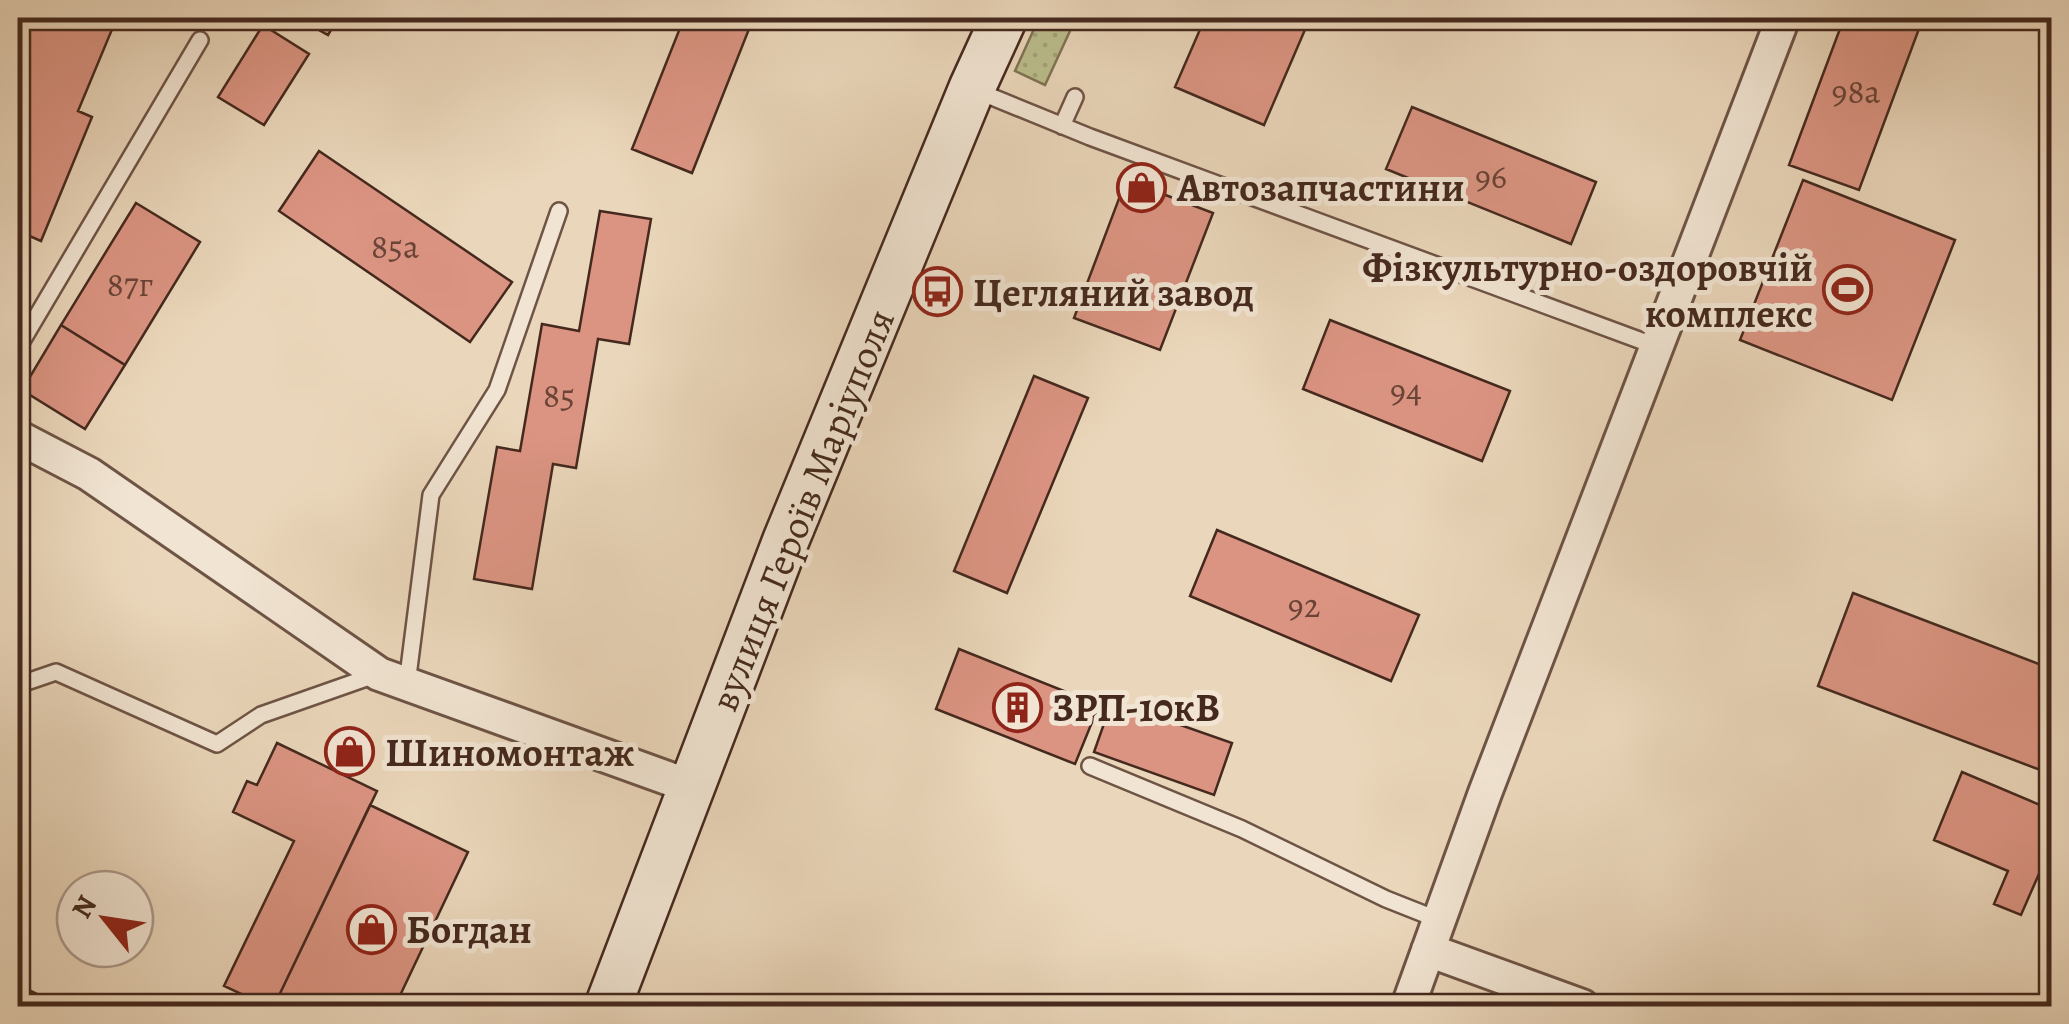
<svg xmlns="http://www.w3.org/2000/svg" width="2069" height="1024" viewBox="0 0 2069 1024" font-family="Alegreya,serif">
<defs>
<pattern id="grass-dots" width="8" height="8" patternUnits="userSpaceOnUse" patternTransform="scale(2.5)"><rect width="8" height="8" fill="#bbbd8c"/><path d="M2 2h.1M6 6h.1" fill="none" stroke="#a2a278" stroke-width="1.8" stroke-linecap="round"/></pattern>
</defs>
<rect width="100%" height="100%" fill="#ead6ba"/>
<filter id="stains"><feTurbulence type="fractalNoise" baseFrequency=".002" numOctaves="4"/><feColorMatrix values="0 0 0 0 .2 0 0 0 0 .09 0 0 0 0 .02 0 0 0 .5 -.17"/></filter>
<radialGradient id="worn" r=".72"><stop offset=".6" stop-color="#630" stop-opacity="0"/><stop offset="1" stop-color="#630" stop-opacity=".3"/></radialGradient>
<!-- grass -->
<path fill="url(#grass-dots)" stroke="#807355" stroke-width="2.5" d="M 1039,18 L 1076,18 L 1045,85 L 1015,71 Z"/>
<!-- building -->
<path fill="#db9482" stroke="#45291e" stroke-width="2.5" d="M 18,18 L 90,18 L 113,27 L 78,111 L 92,117 L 41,241 L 18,231 Z
M 297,18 L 338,18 L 328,35 Z
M 684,18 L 736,18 L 751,24 L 692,173 L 632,149 Z
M 1205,18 L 1310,18 L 1264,125 L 1175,87 Z
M 1844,18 L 1923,18 L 1859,190 L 1789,165 Z
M 263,25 L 309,54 L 264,125 L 218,97 Z
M 1412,107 L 1596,182 L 1571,244 L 1386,169 Z
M 319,151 L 512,282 L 470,342 L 279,211 Z
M 1126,180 L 1213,213 L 1160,350 L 1074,318 Z
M 1803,180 L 1955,240 L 1892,400 L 1740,340 Z
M 136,203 L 200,242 L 125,365 L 61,325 Z
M 600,211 L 651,219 L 629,344 L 598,339 L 576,468 L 553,464 L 532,589 L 474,579 L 497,447 L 520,451 L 542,324 L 579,331 Z
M 1330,320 L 1510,391 L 1482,461 L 1303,389 Z
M 61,325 L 125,365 L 85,429 L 22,390 Z
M 1034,376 L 1088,398 L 1007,593 L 954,571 Z
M 1217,530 L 1419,615 L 1391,681 L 1190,596 Z
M 1853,593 L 2052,669 L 2052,749 L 2043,771 L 1818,686 Z
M 959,649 L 1099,705 L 1075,764 L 936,709 Z
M 1112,701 L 1232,743 L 1214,795 L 1094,752 Z
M 347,737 L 364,746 L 353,767 L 337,759 Z
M 277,743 L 377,791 L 274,1006 L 267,1006 L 224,986 L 294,841 L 233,812 L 247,781 L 257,785 Z
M 1962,772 L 2052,810 L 2052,844 L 2021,915 L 1994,904 L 2008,871 L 1934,840 Z
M 370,805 L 468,852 L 395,1006 L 274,1006 Z
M 18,985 L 62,1006 L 18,1006 Z"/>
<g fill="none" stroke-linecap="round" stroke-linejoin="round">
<defs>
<path id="service" d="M 975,90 L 1090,137 L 1658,347
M 1062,126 L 1075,97
M 18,348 L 200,40
M 407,684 L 431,495 L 497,390 L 559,211
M 18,685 L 56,672 L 217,744 L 261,715 L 375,675
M 1090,766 L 1242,829 L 1386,899 L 1439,920"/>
<path id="minor" d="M 18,437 L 89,474 L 379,674 L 692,787
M 1428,950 L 1582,1006
M 1408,1006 L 1485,793 L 1783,18"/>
<path id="secondary" d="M 608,1006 L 786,540 L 972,88 L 1004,18"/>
</defs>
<!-- service casing -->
<use href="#service" stroke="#6e5445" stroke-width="20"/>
<!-- minor casing -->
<use href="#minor" stroke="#6e5445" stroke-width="38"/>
<!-- secondary casing -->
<use href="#secondary" stroke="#45291e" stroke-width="50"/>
<!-- service -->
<use href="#service" stroke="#f1e4d2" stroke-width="15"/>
<!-- minor -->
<use href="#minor" stroke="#f1e4d2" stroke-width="32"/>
<!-- secondary -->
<use href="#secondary" stroke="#f1e4d2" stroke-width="45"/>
</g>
<!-- icons -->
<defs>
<symbol id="shop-ring" viewBox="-11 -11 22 22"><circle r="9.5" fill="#f1e4d2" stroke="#8f2418" stroke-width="1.5"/><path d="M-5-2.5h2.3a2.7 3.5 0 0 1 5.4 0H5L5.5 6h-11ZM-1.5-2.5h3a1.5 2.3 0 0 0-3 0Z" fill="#8f2418"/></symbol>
<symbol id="stadium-ring" viewBox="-11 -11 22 22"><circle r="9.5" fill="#f1e4d2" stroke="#8f2418" stroke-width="1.5"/><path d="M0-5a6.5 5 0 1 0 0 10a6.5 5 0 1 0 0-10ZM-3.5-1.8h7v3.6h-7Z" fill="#8f2418"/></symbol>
<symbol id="bus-ring" viewBox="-11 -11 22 22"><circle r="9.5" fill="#f1e4d2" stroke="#8f2418" stroke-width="1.5"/><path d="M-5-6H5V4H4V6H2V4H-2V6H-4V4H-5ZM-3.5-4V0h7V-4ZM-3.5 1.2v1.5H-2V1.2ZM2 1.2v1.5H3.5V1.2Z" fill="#8f2418"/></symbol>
<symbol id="building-ring" viewBox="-11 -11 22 22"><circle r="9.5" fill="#f1e4d2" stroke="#8f2418" stroke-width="1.5"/><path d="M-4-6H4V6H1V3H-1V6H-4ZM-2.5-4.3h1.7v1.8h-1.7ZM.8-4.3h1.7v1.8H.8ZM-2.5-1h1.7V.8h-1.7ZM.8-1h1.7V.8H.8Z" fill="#8f2418"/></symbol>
</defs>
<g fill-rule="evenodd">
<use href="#shop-ring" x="1114" y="160" width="55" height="55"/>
<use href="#stadium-ring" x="1820" y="262" width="55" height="55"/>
<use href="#bus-ring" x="910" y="264" width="55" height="55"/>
<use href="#building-ring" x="990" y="680" width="55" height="55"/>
<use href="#shop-ring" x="322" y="724" width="55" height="55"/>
<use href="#shop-ring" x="344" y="902" width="55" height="55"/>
</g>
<g text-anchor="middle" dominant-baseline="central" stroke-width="10" stroke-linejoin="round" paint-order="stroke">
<!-- number labels -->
<g font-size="35" fill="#6a4437">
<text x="1856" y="91">98а</text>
<text x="1491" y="176">96</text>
<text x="395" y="246">85а</text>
<text x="130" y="284">87г</text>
<text x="1406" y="390">94</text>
<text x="559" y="395">85</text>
<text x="1304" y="605">92</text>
</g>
<!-- poi labels -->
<g font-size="40" font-weight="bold" fill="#45291e" stroke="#f1e4d2" text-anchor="start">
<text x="1177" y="187">Автозапчастини</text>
<text x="1813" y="267" text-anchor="end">Фізкультурно-оздоровчій<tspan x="1813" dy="46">комплекс</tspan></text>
<text x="973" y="292">Цегляний завод</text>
<text x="1052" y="707">ЗРП-10кВ</text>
<text x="385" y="752">Шиномонтаж</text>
<text x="406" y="929">Богдан</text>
</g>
<!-- street labels -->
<g font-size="40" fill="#45291e" stroke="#f1e4d2">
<text transform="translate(802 510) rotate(-68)">вулиця Героїв Маріуполя</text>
</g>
</g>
<!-- margin -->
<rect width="2069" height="1024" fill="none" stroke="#ead6ba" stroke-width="60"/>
<rect x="20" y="20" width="2029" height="984" fill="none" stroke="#45291e" stroke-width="5"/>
<rect x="30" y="30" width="2009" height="964" fill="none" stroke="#45291e" stroke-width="2.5"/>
<!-- north arrow -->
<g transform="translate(105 919) rotate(300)"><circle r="48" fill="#f1e4d2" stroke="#ac998a" stroke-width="2.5"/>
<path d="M0-8L18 38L0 25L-18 38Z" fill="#8f2418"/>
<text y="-15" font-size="28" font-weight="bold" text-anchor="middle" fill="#45291e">N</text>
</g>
<rect width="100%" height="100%" filter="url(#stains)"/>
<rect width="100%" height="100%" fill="url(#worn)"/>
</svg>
